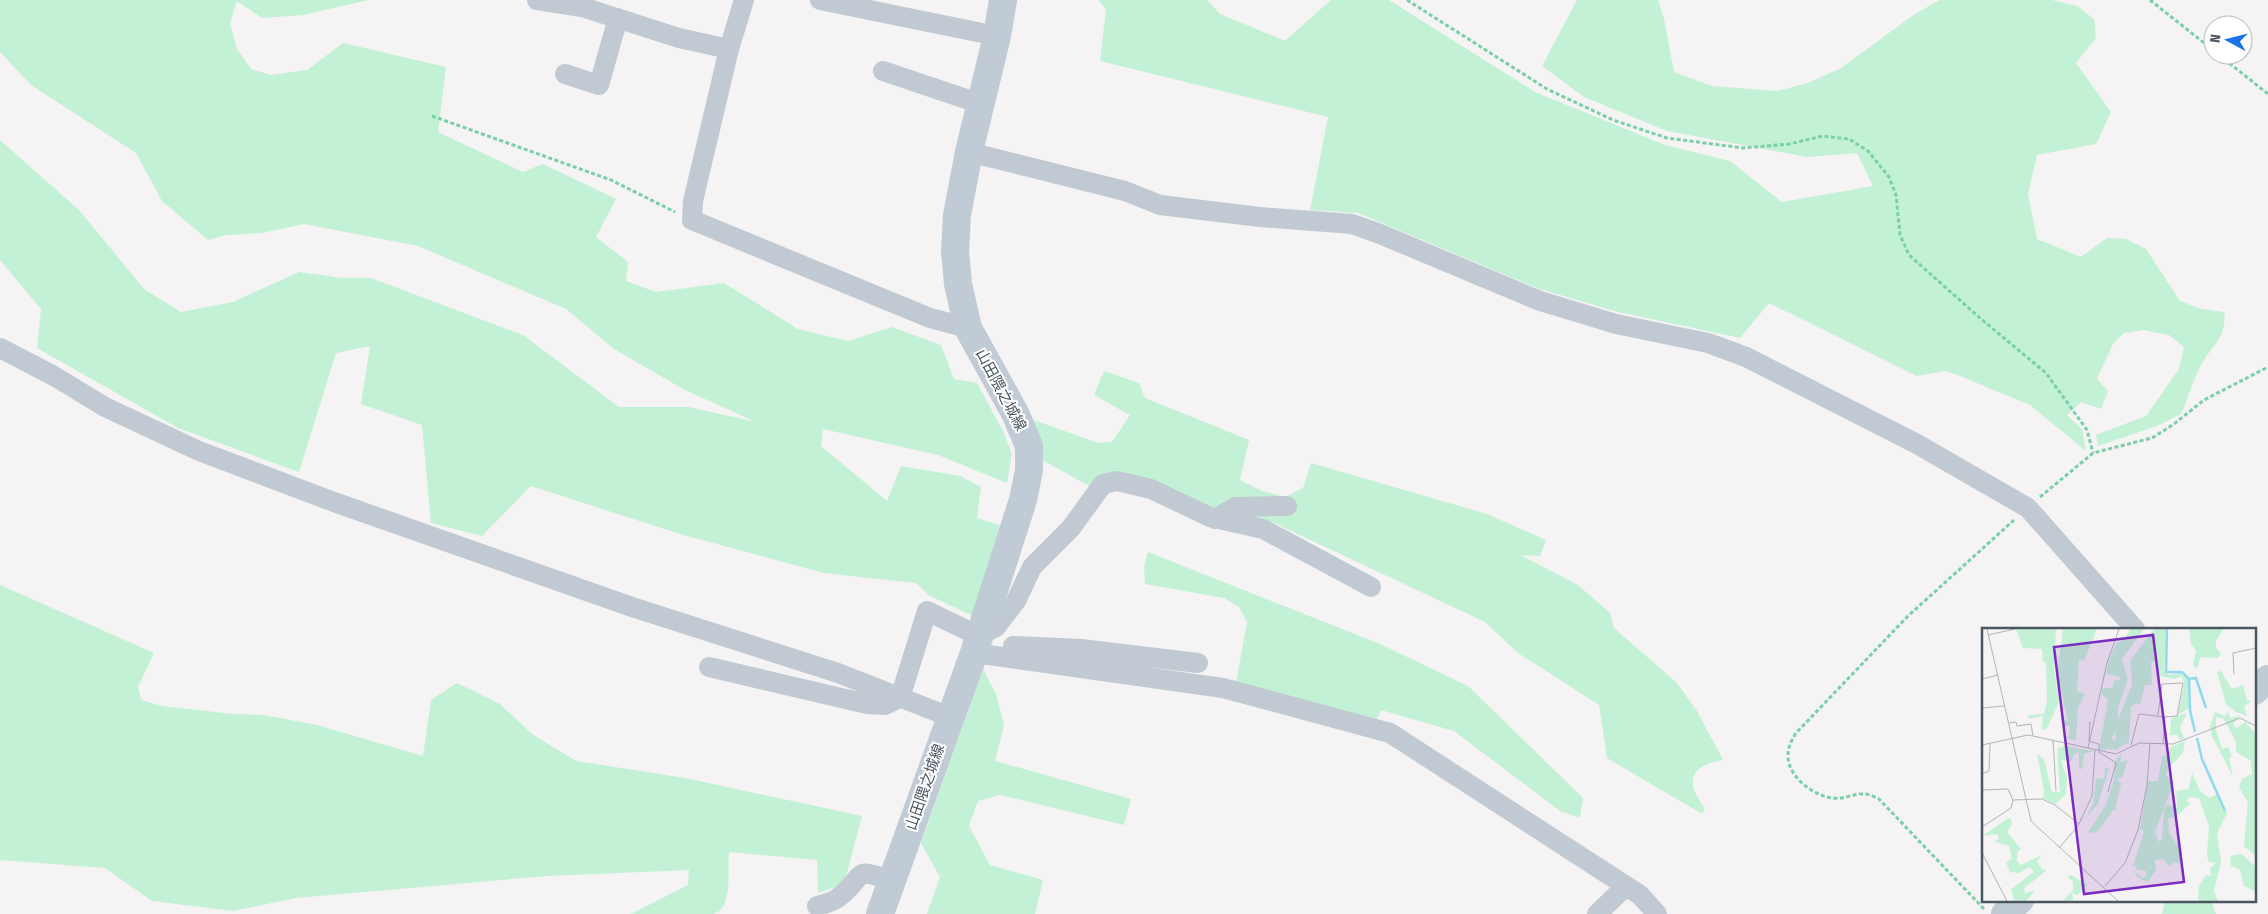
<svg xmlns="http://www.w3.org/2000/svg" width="2268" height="914" viewBox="0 0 2268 914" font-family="'Fira Sans Condensed','Noto Sans JP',sans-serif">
<rect width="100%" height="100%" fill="#f5f3f3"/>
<!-- green -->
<path fill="#c3f1d5" d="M 0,0 L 369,0 L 303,15 L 262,18 L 237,1 L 230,23 L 237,49 L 251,69 L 271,75 L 307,70 L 343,43 L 446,67 L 438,132 L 523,172 L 543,164 L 616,199 L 596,237 L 628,262 L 626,281 L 656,292 L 724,283 L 798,329 L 848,341 L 892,327 L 941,345 L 954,379 L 977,383 L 1003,431 L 1012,454 L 1007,483 L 938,455 L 823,429 L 821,446 L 887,501 L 901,466 L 960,476 L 981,487 L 977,518 L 1000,525 L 973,616 L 930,596 L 916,583 L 824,573 L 680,534 L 531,486 L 482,536 L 431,523 L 422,425 L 361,404 L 370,346 L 336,353 L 299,472 L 178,428 L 37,348 L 41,309 L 0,260 L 0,140 L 79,210 L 144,289 L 181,312 L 233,302 L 299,272 L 343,278 L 371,278 L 523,335 L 619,407 L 689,407 L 756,422 L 683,389 L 614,349 L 566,309 L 418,246 L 304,224 L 262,233 L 227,235 L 208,240 L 162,201 L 136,153 L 31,85 L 0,52 Z
M 1098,0 L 1207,0 L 1220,14 L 1285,41 L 1331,0 L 1389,0 L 1535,92 L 1665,145 L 1730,161 L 1782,202 L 1873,186 L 1857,153 L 1807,157 L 1667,131 L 1584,97 L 1542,66 L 1577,0 L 1658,0 L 1664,19 L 1674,72 L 1712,86 L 1777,91 L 1808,83 L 1841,68 L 1915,14 L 1940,0 L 2052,0 L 2077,6 L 2094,19 L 2096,38 L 2076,63 L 2111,112 L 2096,144 L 2037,155 L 2028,194 L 2037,239 L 2081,257 L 2107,238 L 2126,239 L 2146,249 L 2180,301 L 2201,309 L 2224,312 C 2228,337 2210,347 2200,367 C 2193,380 2188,399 2181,414 L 2157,426 L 2098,446 L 2096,435 L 2146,416 L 2179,369 L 2184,347 L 2169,335 L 2143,330 L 2124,333 L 2113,344 L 2097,379 L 2108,391 L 2101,409 L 2081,402 L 2067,415 L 2082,429 L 2086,451 L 2030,405 L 1955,374 L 1946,371 L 1917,376 L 1769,303 L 1740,338 L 1614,311 L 1537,288 L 1358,213 L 1310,210 L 1328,117 L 1100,61 L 1106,9 Z
M 1104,371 L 1139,383 L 1145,398 L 1249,440 L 1240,480 L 1262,491 L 1285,497 L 1303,488 L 1311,463 L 1487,514 L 1546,540 L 1540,556 L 1520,555 L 1578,585 L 1610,613 L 1614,628 L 1677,683 L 1697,711 L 1723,760 C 1690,765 1684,782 1705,808 L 1702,814 L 1607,758 L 1599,705 L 1518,653 L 1485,622 L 1268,520 L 1212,510 L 1152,479 L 1114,473 L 1091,487 L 1042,460 L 1031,419 L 1098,443 L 1112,442 L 1130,415 L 1094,395 Z
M 1148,552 L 1380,644 L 1468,686 L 1583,798 L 1580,818 L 1560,811 L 1454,731 L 1381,710 L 1377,719 L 1236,683 L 1247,622 L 1239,607 L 1224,598 L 1145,584 L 1144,567 Z
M 0,585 L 154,653 L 138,687 L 141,700 L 162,706 L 233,714 L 264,715 L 317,725 L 423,756 L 431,700 L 457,683 L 500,704 L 532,734 L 576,761 L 685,778 L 862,816 L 844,884 L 818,893 L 817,860 L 729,852 C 727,868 734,909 713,914 L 631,914 L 688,885 L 689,870 L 546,876 L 296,898 L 233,911 L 152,901 L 105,868 L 0,860 Z
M 983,669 L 996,694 L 1004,725 L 995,761 L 1131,799 L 1124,825 L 1000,795 L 978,801 L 969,826 L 990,865 L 1043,880 L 1035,914 L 927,914 L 940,877 L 921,843 Z
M 2165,900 L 2211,900 L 2216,914 L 2162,914 Z"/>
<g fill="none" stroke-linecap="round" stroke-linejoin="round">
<!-- path -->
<path stroke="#7ad0a6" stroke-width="3" stroke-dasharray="4 2.5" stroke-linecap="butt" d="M 1407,0 L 1547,89 L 1613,120 L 1667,138 L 1743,148 L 1789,144 L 1823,136 L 1849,139 L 1868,151 L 1889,177 L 1896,195 L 1900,235 L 1909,255 L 1980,318 L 2046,373 L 2087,430 L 2093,453
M 2150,0 L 2213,50
M 2219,55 L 2268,94
M 432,116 L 611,180 L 675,212
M 2040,497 L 2093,453 L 2152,438 L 2174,424 L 2204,400 L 2268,367
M 1984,909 L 1879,799 C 1875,797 1869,794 1864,794 C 1854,793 1843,800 1833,798 C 1812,796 1782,773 1789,748 C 1790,743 1793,738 1796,733 L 1908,616 L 2014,520"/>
<!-- street -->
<path stroke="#c1cad2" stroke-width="20" d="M 537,0 L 582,7 L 679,38 L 729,49
M 744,0 L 729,49 L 693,201 L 692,220 L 930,318 L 968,328
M 820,0 L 997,36
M 883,71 L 981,104
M 565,74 L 599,85 L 618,18
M 969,152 L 1125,191 L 1160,205 L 1260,217 L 1352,224 L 1380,234 L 1540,301 L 1616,324 L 1708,343 L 1746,357 L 1917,444 L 2028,508 L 2135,629
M 0,348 L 54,376 L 105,407 L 199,451 L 334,502 L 632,607 L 838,673 L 950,717
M 1215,519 L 1235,507 L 1287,506
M 1013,646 L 1081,649 L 1198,663
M 974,653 L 1223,688 L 1390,733 L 1640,895 L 1657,914
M 709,667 L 867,704 L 885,705 L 900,698 L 927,611 L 979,636 L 996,627 L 1016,601 L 1032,567 L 1071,528 L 1103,484 L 1117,481 L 1151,489 L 1210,517 L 1263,529 L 1371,587
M 817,906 C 824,904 834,902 839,897 C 868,875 849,866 892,881
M 1597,914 L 1626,886"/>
<!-- secondary -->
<path stroke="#c1cbd6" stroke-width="28" d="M 2254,691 L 2268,679
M 880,914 L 974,653 L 1023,500 L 1029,470 L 1029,446 L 1015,413 L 968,328 L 958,284 L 955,251 L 957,215 L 969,152 L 997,36 L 1003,0
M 2005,914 L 2020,900"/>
</g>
<g text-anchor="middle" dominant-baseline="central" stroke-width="4" stroke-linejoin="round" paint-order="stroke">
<!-- street labels -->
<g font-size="15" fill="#4a5661" stroke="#fff">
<text transform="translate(1001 390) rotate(62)">山田隈之城線</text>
<text transform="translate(925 787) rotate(-71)">山田隈之城線</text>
</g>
</g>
<!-- overview -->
<g transform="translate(1982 628)">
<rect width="274" height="274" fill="#f5f3f3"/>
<path d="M 34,1 L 74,1 L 72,40 L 77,74 L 64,102 L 60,101 L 61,88 L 45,91 L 47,87 L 62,86 L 65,73 L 64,35 L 61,33 L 60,21 L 41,20 ZM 81,1 L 115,1 L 102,33 L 97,32 L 95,63 L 103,66 L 96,80 L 94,112 L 86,111 L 88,98 L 82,98 L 78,87 L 86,94 L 75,45 ZM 148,1 L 162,1 L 140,31 L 146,51 L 136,80 L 136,92 L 150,56 L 148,33 L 172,1 L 184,1 L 182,44 L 187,47 L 198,45 L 206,51 L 207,80 L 196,87 L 202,55 L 200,48 L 192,51 L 177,48 L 174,33 L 169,34 L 170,57 L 163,57 L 158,77 L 154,75 L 149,79 L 147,114 L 132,123 L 134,103 L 129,110 L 133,112 L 132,121 L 117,122 L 126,72 L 120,67 L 120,61 L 131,59 L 132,52 L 139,52 L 137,49 L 124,46 L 127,32 L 134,16 L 143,11 ZM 207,1 L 241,1 L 234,13 L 234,20 L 239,26 L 236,30 L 219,29 L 215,41 L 211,37 L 214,23 L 209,16 ZM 239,43 L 250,61 L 261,57 L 265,72 L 270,73 L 262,78 L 265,88 L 254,84 L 244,76 L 235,44 ZM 246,83 L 248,90 L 258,88 L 251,96 L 254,100 L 263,94 L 274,106 L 274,228 L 262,218 L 266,174 L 257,159 L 260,151 L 270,146 L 268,132 L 254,124 L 254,114 L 242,91 L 234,89 L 234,102 L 240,121 L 246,119 L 250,127 L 247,130 L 251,149 L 230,108 L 228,98 L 233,84 L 243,88 ZM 205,85 L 198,99 L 202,110 L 197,112 L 196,107 L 188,107 L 189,90 ZM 203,113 L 201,125 L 186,140 L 184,148 L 192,154 L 173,204 L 177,214 L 180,211 L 182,181 L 185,176 L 195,180 L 194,163 L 207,161 L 210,145 L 218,163 L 227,170 L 237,166 L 245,185 L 235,205 L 239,234 L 232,263 L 236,273 L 217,273 L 216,270 L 217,258 L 224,247 L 229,248 L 228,240 L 234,235 L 227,234 L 225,228 L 227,198 L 217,170 L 207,169 L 205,174 L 209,175 L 197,186 L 186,191 L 187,205 L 200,223 L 197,236 L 192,234 L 187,239 L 182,231 L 173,232 L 174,242 L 166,254 L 156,250 L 151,242 L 160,250 L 164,248 L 164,243 L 155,242 L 154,238 L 150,240 L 162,204 L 158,201 L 166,153 L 176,153 L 180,128 L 185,128 L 189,119 ZM 82,118 L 112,123 L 102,126 L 100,141 L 97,141 L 97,124 L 91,127 L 90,133 L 79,132 L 85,150 L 84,166 L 73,176 L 61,170 L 62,162 L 55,126 L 62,131 L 70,164 L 78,164 L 75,121 ZM 140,125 L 138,134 L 146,132 L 140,149 L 135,151 L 139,156 L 133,183 L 131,182 L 117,202 L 112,205 L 106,204 L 124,177 L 132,152 L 133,133 ZM 123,140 L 127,140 L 116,176 L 104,190 L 111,175 L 114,151 L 122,150 ZM 28,189 L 30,196 L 25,204 L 39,221 L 36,223 L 35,233 L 39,237 L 60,227 L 55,233 L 60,241 L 65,242 L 42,260 L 43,265 L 53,263 L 44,273 L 32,272 L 29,261 L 52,244 L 48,239 L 37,245 L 28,244 L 24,234 L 30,231 L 27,218 L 12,213 L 17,211 L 15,206 L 0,208 ZM 260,226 L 274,239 L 274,264 L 262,258 L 258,242 L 249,238 L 248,228 ZM 89,247 L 106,257 L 95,267 L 90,265 L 91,272 L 81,273 L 91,262 L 91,254 L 85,248 Z" fill="#c3f1d5"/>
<path fill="none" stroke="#90daee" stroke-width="2.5" d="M 185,1 L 184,44 L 200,44 L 207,51 L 214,50 L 224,80M 207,51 L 208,82 L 213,104M 215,110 L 220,131 L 243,183"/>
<path fill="none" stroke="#b1b4b9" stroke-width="1" d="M 5,1 L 49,193 L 136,273M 6,7 L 33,1M 252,46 L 251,25 L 274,20M 0,51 L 16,47M 0,80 L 22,78M 108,93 L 107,113 L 117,116 L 117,124 L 134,135 L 126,164M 27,95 L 34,94 L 35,98 L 49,96 L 51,108M 71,112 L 74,163M 181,116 L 183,89M 0,117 L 46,107 L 134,126 L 157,115 L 191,116 L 258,90 L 274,98M 149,117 L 157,86 L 183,89 L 195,88 L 201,55 L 180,56 L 176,87M 106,120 L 125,35 L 137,1M 0,146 L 7,143 L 8,116M 0,153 L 0,169M 31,172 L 60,171 L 73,177 L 97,196M 0,199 L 29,180 L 31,172 L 26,161 L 1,162M 77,220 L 96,198 L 110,168 L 113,122M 0,225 L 25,273M 123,258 L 143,235 L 156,202 L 165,157 L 168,115"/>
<path fill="#7b2cbf" fill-opacity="0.15" stroke="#7b2cbf" stroke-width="2.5" d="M 171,7 L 202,254 L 102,266 L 72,19 Z"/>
<rect width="274" height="274" fill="none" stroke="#4a5661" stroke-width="2.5"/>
</g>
<!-- north arrow -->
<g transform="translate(2228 40) rotate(277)"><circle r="24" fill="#ffffff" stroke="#b7bbc0"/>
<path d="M0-4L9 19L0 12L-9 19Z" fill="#1a73e8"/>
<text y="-8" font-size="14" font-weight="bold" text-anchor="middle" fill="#4a5661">N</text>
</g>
</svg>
